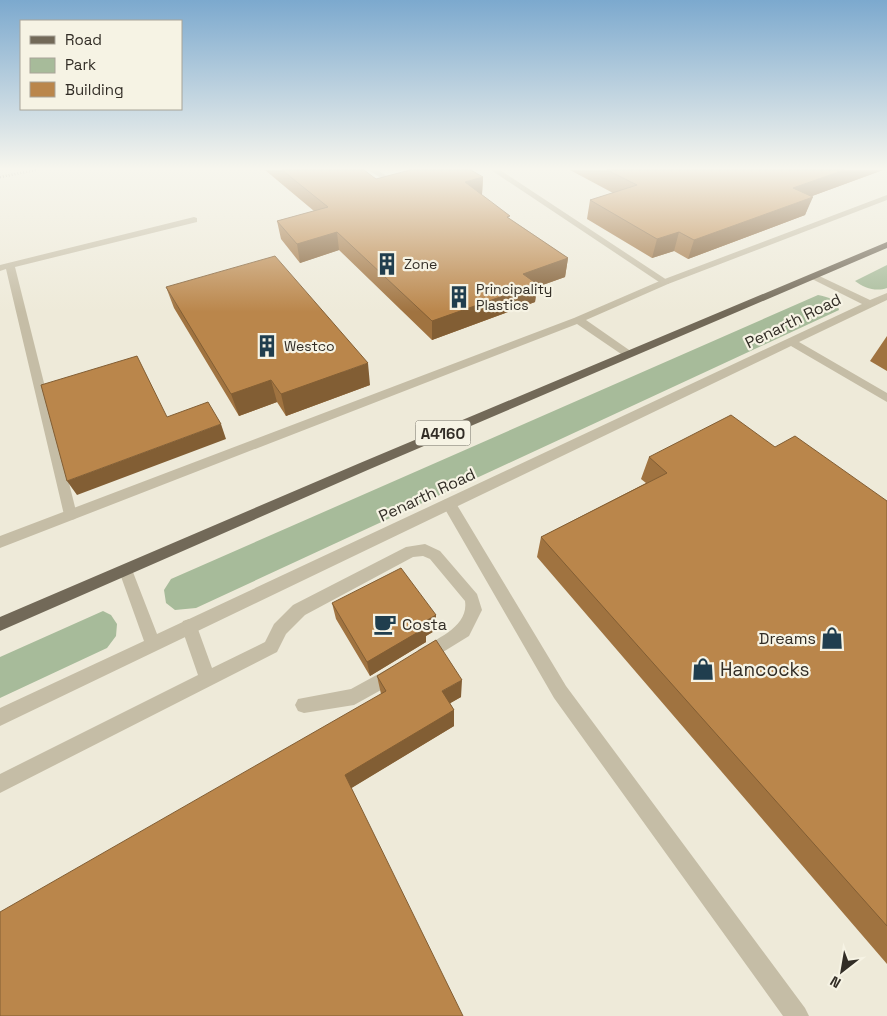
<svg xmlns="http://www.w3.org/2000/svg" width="887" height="1016" viewBox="0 0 887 1016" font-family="'Space Grotesk',sans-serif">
<rect width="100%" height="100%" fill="#eeead9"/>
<!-- green -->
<path fill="#a7bb9a" d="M 887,265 L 887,288 C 876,292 864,288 855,281 Z
M 818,295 C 828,297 837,299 839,310 L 196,608 L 175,610 L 166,603 L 164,590 L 171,579 Z
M 103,611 L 111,615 L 117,624 L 116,636 L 107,648 L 0,698 L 0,657 Z"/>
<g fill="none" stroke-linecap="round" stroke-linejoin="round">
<!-- service -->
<path fill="#c5bda6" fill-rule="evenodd" d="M 368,170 L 377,170 L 387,176 L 418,170 L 431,170 L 386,181 Z
M 491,170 L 500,170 L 670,282 L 668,284 L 662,284 Z
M 194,217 L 197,218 L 197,222 L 15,267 L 77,515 L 75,519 L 70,520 L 65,519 L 6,269 L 0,271 L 0,265 Z
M 449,499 L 454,500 L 566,686 L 805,1008 L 809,1016 L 783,1016 L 554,698 L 442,504 L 444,500 Z
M 425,544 L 440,551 L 477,594 L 482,610 L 469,636 L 430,660 L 424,663 L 418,660 L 416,655 L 418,650 C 436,639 469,627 465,601 L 430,559 L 423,556 L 413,557 L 305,615 L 286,634 L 277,652 L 0,793 L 0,774 L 198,675 L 181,626 L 183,621 L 189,619 L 195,621 L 212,668 L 265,642 L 274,624 L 293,605 L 406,547 Z
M 393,666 L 399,668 L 401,674 L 399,680 L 354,705 L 304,713 L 298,711 L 295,705 L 298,699 L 351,689 Z"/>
<!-- minor -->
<path fill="#c5bda6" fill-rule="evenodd" d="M 887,195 L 887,200 L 668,284 L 586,320 L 632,352 L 633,354 L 632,356 L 624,356 L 577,324 L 0,548 L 0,536 L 574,318 L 662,280 Z
M 815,274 L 870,300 L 887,293 L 887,300 L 799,342 L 887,393 L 887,402 L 791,346 L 0,726 L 0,708 L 144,641 L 119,571 L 121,567 L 126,565 L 131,567 L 157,634 L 862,304 L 812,279 L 810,277 Z"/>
<!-- primary -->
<path fill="#726958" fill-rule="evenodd" d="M 887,242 L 887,248 L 370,469 L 0,631 L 0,617 L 360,463 Z"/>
<!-- rail -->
<path stroke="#322d26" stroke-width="2.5" stroke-dasharray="0.5 2.5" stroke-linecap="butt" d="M 0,177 L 36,170"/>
</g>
<!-- wall -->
<path fill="#a07340" d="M 265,170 L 364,170 L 376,179 L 483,177 L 482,194 L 481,194 L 510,219 L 568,258 L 565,277 L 537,287 L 535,302 L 432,340 L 339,250 L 300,263 L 281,239 L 277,221 L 314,211 Z
M 570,170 L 883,170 L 812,196 L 805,215 L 688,259 L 674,251 L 652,258 L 587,219 L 590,200 L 613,193 Z
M 166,287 L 370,385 L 286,416 L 277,402 L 239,416 L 174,308 Z
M 887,336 L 887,371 L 870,361 Z
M 775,447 L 887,501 L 887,964 L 537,557 L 541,537 L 646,483 L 641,479 L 649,457 Z
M 332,603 L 436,615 L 436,630 L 426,636 L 426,642 L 370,676 L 336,619 Z
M 377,676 L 461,697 L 450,703 L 454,710 L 454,726 L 351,788 L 0,1016 L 381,694 Z"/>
<!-- shaded-wall -->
<path fill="#825e34" d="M 844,170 L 883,170 L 785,206 L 793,188 Z
M 483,177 L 482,194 L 464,199 L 465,182 Z
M 813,197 L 805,215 L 688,259 L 694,240 Z
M 337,232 L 339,250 L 300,263 L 297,244 Z
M 679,232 L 674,251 L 652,258 L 657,239 Z
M 568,258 L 565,277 L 537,287 L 535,302 L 432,340 L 432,321 L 523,274 Z
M 368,363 L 370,385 L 286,416 L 281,394 Z
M 271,380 L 277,402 L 239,416 L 231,394 Z
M 221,424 L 226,439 L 77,495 L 67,481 Z
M 436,615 L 436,630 L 426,636 L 426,642 L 370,676 L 367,662 L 422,623 Z
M 462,680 L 461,697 L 442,708 L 442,691 Z
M 454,710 L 454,726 L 350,789 L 345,775 Z"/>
<!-- building -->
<path fill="#ba864b" stroke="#825e34" d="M 282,170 L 364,170 L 376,179 L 410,170 L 471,170 L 483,177 L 465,182 L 510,216 L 507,217 L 568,258 L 523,274 L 537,284 L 432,321 L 337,232 L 297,244 L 277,221 L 328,207 Z
M 607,170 L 844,170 L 793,188 L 813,197 L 694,240 L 679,232 L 657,239 L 590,200 L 637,185 Z
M 275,256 L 368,363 L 281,394 L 271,380 L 231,394 L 166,287 Z
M 137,356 L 167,417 L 208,402 L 221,424 L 67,481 L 41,385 Z
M 731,415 L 775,447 L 795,436 L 887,501 L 887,926 L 541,537 L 667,473 L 649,457 Z
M 401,568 L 436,615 L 422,623 L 425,628 L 367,662 L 332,603 Z
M 436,640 L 462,680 L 442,691 L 454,710 L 345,775 L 463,1016 L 0,1016 L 0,912 L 386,691 L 377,676 Z"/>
<!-- sky -->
<linearGradient id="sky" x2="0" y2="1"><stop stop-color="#7ca9ce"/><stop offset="0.54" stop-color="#f7f6ee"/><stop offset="1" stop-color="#f7f6ee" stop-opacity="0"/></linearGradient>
<rect width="887" height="312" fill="url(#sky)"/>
<!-- icons -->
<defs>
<symbol id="building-bare" viewBox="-9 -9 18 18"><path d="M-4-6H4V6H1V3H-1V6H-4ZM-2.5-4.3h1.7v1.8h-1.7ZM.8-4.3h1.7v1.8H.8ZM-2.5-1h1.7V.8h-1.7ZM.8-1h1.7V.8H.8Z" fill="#203e4e" stroke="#f6f3e4" stroke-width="2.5" paint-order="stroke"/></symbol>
<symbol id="cafe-bare" viewBox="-9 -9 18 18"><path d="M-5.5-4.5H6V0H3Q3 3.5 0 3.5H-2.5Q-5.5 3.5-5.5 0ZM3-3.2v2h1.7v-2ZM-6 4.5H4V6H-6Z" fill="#203e4e" stroke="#f6f3e4" stroke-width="2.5" paint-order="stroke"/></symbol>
<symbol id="shop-bare" viewBox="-9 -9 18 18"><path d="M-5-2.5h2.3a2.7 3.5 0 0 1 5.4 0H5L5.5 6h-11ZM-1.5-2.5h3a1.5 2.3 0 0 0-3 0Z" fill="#203e4e" stroke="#f6f3e4" stroke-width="2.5" paint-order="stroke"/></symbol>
</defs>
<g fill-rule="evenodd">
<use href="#building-bare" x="371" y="248" width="32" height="32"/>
<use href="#building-bare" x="443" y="281" width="32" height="32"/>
<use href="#building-bare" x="251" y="330" width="32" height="32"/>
<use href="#cafe-bare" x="369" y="608" width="32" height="32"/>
<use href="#shop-bare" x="816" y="622" width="32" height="32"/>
<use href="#shop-bare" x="687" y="653" width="32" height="32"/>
</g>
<g text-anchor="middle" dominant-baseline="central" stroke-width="4.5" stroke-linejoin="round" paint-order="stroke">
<!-- far-poi labels -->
<g font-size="14" fill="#322d26" stroke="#f6f3e4" text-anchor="start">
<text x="404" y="264">Zone</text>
<text x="476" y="289">Principality<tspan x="476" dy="16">Plastics</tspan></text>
<text x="284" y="346">Westco</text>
</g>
<!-- shield labels -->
<rect fill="#f6f3e4" stroke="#6d685f" stroke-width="1" x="415.5" y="420.5" width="55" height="25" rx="4"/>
<g font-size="15" font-weight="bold" fill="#322d26">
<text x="443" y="433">A4160</text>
</g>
<!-- street labels -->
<g font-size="16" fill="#322d26" stroke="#f6f3e4">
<text transform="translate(793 321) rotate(-26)">Penarth Road</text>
<text transform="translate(427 495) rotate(-25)">Penarth Road</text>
</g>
<!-- poi labels -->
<g font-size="16" fill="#322d26" stroke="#f6f3e4" text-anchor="start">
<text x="402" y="624">Costa</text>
<text x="816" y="638" text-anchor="end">Dreams</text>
</g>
<!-- near-poi labels -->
<g font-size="19" fill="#322d26" stroke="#f6f3e4" text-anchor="start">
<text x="720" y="669">Hancocks</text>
</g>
</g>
<!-- legend -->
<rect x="20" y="20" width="162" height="90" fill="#f6f3e4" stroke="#a8a498"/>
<rect x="30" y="36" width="25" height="8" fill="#726958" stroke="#a8a498"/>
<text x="65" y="45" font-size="15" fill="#322d26">Road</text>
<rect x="30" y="58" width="25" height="15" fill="#a7bb9a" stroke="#a8a498"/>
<text x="65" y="70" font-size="15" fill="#322d26">Park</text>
<rect x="30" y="82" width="25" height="15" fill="#ba864b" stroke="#a8a498"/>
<text x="65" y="95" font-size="15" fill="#322d26">Building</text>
<!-- north arrow -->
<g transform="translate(842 971) rotate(211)" stroke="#f6f3e4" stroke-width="4" paint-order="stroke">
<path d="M0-4L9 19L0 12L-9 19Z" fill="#322d26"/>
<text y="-8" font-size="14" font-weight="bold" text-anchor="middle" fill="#322d26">N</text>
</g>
</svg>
